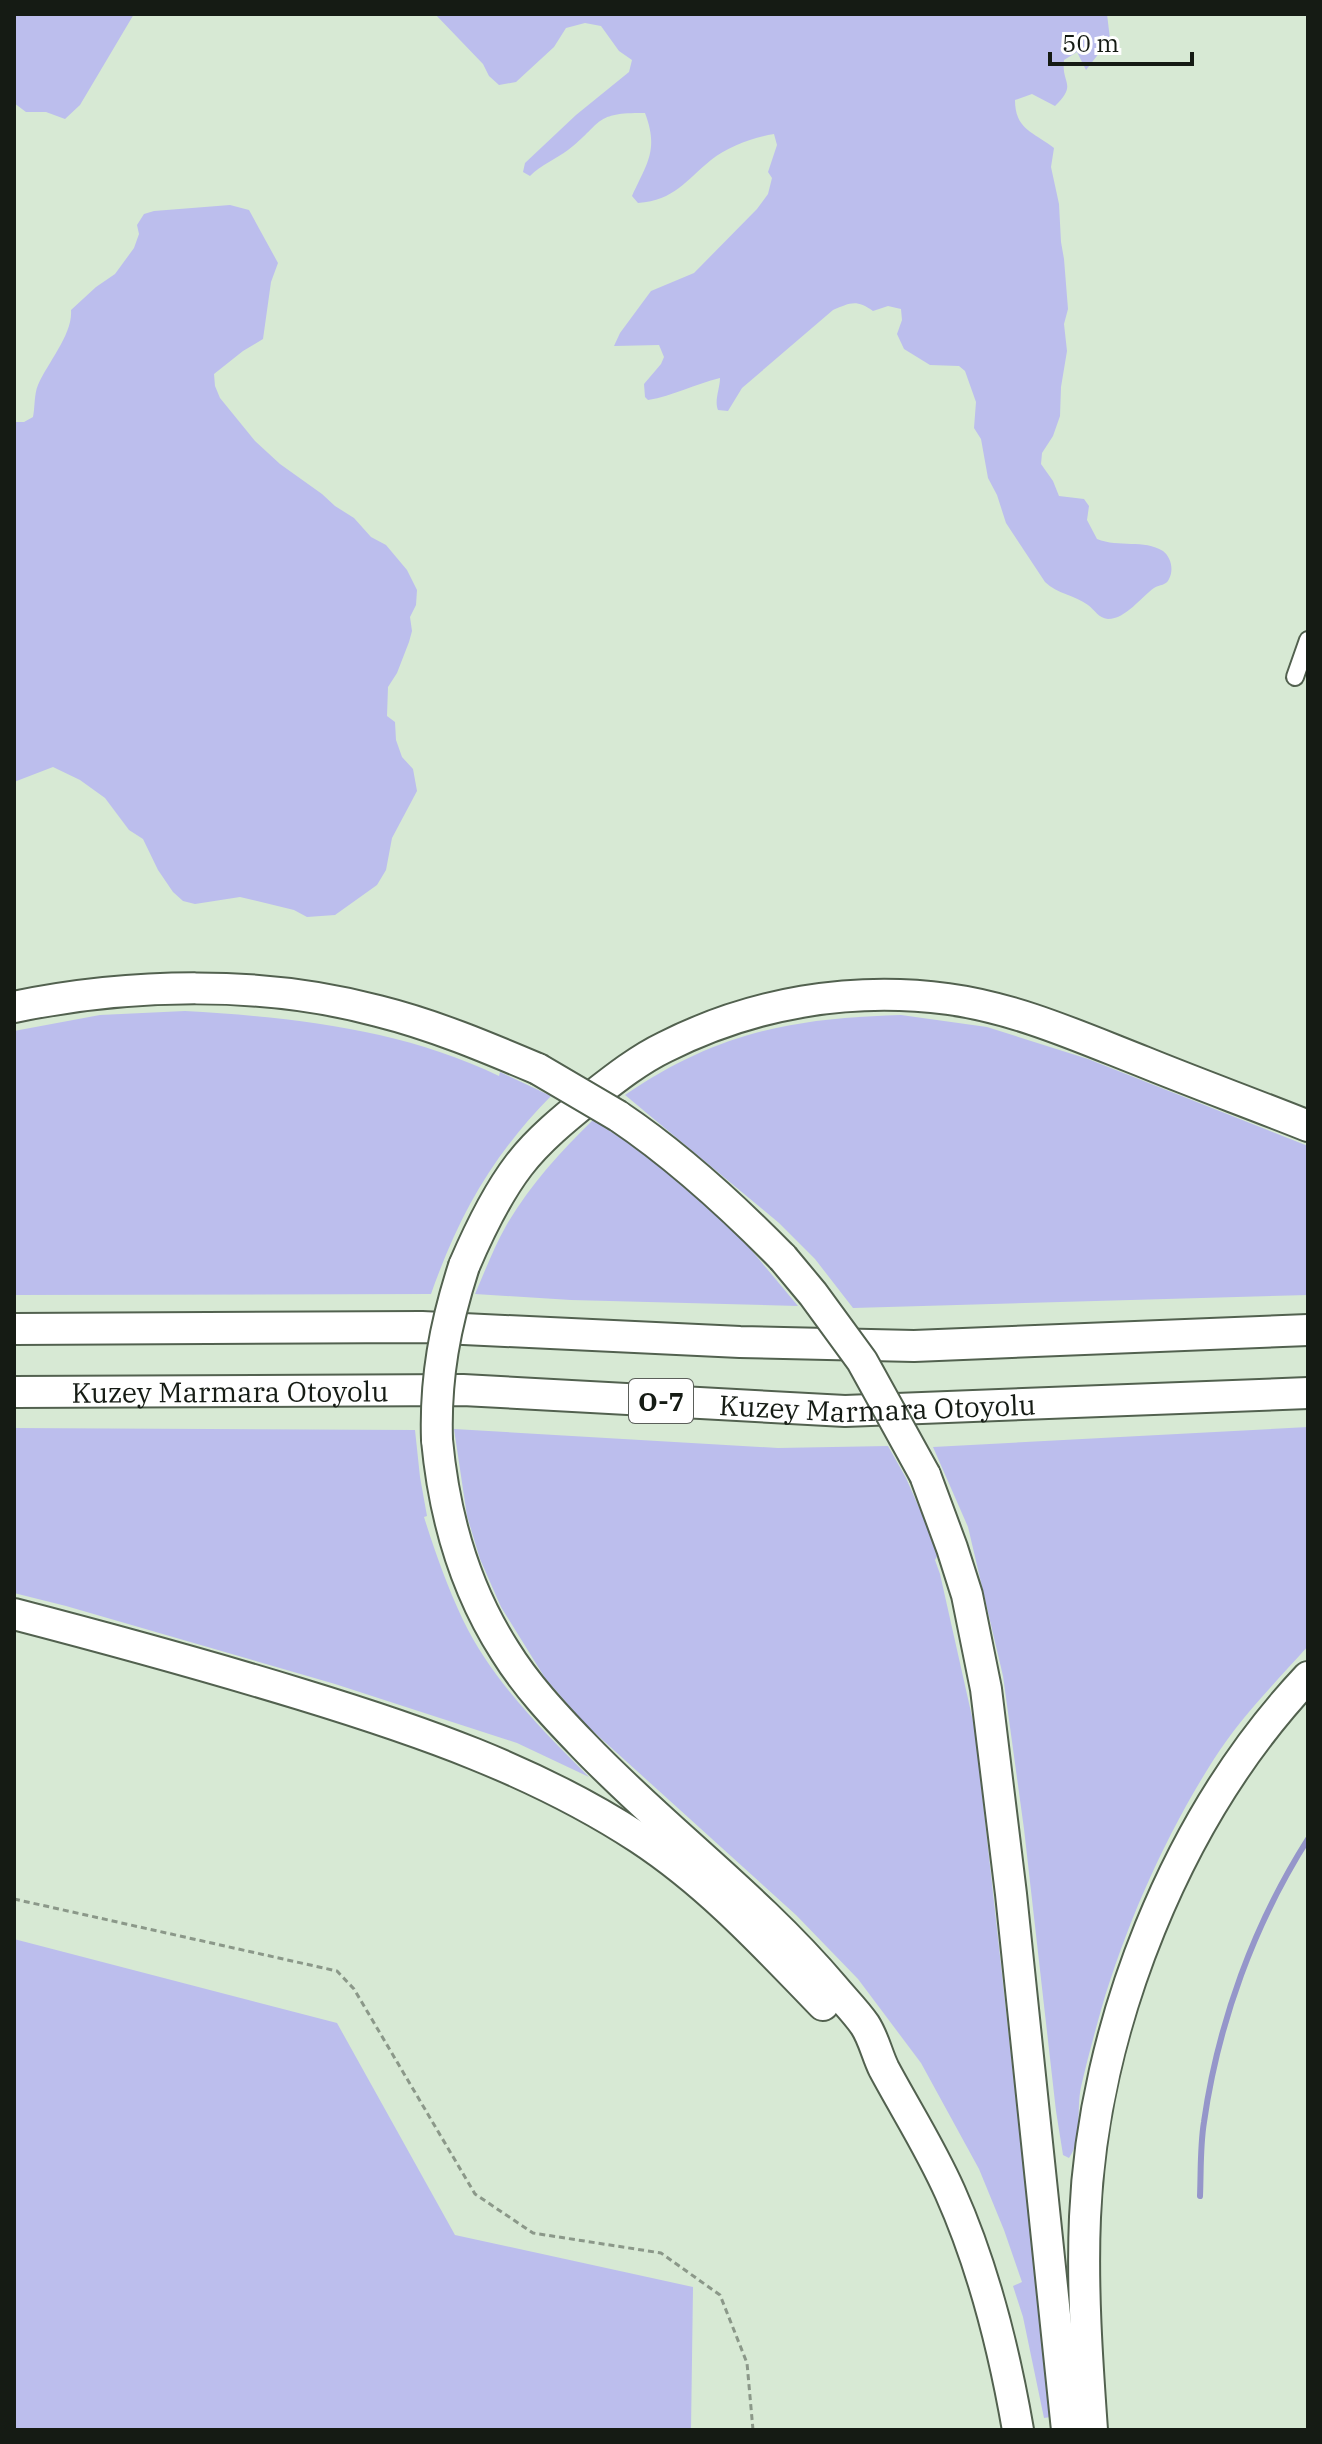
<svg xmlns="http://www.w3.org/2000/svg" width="1322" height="2444" viewBox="0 0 1322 2444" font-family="'IBM Plex Serif',serif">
<rect width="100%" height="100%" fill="#d7e9d4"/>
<!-- green -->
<path fill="#bcbeed" d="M 14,14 L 134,14 L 80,105 L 65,119 L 46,112 L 26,112 L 14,103 Z
M 435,14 L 1107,14 L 1110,39 L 1086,70 L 1077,52 L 1064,60 C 1061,84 1078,84 1055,106 L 1032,94 L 1015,100 C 1015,130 1034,132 1054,148 L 1051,167 L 1059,204 L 1061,242 L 1064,259 L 1068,309 L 1064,324 L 1067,351 L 1061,387 L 1060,416 L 1053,436 L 1042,453 L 1041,464 L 1053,481 L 1059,496 L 1084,499 L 1089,506 L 1087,520 L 1097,539 C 1119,548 1144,539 1163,551 C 1171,557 1174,570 1169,579 C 1166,586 1160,584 1154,588 C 1141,597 1126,619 1108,619 C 1098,618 1095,610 1088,605 C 1075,595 1057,594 1045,582 L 1006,523 L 997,495 L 988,478 L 981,439 L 974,428 L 976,402 L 965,371 L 959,366 L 930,365 L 904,349 L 897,334 L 902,320 L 901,309 L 888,306 L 873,311 C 856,299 850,303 833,310 L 742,388 L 728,411 L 718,410 C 714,401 720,388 720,378 C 695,384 673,396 648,400 L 645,397 L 644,384 L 661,364 L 664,357 L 659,345 L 614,346 L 620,333 L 651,291 L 694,273 L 757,209 L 768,194 L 772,178 L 768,172 L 777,145 L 774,134 C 754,137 727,147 711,160 C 685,181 675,200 638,203 L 632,196 C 647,163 659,150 645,113 C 593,112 603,123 568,150 C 556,159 541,165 530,176 L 523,172 L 525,163 L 576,115 L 629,72 L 632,60 L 619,51 L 601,26 L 585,23 L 566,28 L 554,47 L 516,82 L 499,85 L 489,76 L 483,64 Z
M 230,205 L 249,210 L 278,263 L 271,282 L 263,339 L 243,351 L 214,374 L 215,386 L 220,398 L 255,441 L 280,464 L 322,494 L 335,506 L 354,518 L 371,537 L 386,545 L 407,570 L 417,590 L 416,605 L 410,617 L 412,631 L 409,642 L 397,673 L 388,687 L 387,716 L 395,722 L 396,740 L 402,757 L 413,769 L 417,791 L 392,838 L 386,870 L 377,885 L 335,915 L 307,917 L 294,910 L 240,897 L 195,904 L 183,901 L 173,892 L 158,870 L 143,839 L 129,830 L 105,798 L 80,780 L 53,767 L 14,782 L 14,422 L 24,422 L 33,417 C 35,407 34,394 38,385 C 48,362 73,334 71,310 L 96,287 L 115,274 L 134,248 L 139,234 L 137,225 L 144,214 L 154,211 Z
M 185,1011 C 291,1017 402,1029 499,1076 L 500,1072 L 551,1096 C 492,1156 459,1215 431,1294 L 14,1295 L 14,1031 L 100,1015 Z
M 901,1015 L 987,1027 L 1088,1059 L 1308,1146 L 1308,1295 L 853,1308 L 815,1259 L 779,1223 L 625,1095 C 716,1033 792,1018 901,1015 Z
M 593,1120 L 659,1163 L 722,1215 L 798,1306 L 571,1300 L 475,1294 C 485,1271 494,1247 506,1226 C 529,1186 560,1152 593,1120 Z
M 1308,1427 L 1308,1646 C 1276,1682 1240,1718 1214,1759 C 1165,1836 1127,1922 1101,2010 C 1094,2035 1087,2061 1081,2087 C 1076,2110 1083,2138 1069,2158 L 1063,2155 L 1056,2111 L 1024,1829 L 1003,1676 L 968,1527 L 933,1447 Z
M 14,1428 L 415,1430 L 420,1477 L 427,1516 L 424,1517 C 435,1552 447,1586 463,1620 C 492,1680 542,1730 589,1777 L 517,1743 L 335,1684 L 66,1606 L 14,1593 Z
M 454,1429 L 778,1448 L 888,1446 L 906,1478 L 939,1553 L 935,1560 L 940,1574 L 975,1730 L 1051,2417 L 1044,2418 L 1023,2317 L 1013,2286 L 1022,2282 L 1004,2230 L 979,2169 L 921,2063 L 858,1979 L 796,1915 L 585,1724 L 545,1678 L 501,1607 L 480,1559 L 467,1516 Z
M 14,1939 L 337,2023 L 455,2235 L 693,2287 L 691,2430 L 14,2430 Z"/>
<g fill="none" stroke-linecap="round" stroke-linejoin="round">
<!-- stream -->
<path stroke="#9596ca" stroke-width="6" d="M 1200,2196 C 1201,2172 1200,2146 1204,2122 C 1218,2023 1254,1924 1308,1839"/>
<defs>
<path id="minor" d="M 1295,677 L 1308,640"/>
<g id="motorway">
<path d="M 14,1007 C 130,983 263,980 378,1011 C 434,1025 486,1047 538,1069"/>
<path d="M 618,1116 C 679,1157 732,1206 783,1258"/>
<path d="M 464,1266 C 479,1231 496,1195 519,1165 C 538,1140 565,1118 590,1098 C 613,1080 638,1060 665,1047 C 752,1003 851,986 948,999 C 1016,1008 1080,1037 1144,1062 C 1198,1084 1253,1104 1308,1126"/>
<path d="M 14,1329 L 422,1327 L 740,1342 L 914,1346 L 1308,1330"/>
<path id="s1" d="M 14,1392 L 463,1390 L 845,1411 L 1308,1393"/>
<path d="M 437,1440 C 444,1515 464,1587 505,1651 C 526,1685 554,1715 582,1744 C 663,1829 758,1898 834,1988 C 844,2000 856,2012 865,2025 C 874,2039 877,2055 884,2069 C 906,2110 931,2149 950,2192 C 984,2268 1004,2349 1018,2430"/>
<path d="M 925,1475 L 952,1548 L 967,1595 L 986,1689 L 1011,1894 L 1067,2430"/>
<path d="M 14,1614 C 110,1639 205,1665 300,1694 C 418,1730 535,1770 639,1838 C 709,1884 765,1945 823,2005"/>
<path d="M 1092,2430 C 1087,2360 1082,2288 1085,2217 C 1093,2027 1176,1817 1308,1677"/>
</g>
</defs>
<!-- minor casing -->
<use href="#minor" stroke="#52614f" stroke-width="20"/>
<!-- motorway casing -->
<use href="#motorway" stroke="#52614f" stroke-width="34"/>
<!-- path -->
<path stroke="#8b9889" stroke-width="3" stroke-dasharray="6 4" stroke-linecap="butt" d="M 14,1899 L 337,1971 L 354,1989 L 475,2194 L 533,2233 L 661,2253 L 720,2295 L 747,2363 L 753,2430"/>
<!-- minor -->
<use href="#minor" stroke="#fff" stroke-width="16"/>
<!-- motorway -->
<use href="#motorway" stroke="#fff" stroke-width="30"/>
<defs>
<path id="motorway-bridge" d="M 538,1069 L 618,1116
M 783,1258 L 813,1294 L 862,1361 L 925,1475
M 437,1440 C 435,1378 445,1325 464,1266"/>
</defs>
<!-- motorway-bridge casing -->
<use href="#motorway-bridge" stroke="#52614f" stroke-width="34" stroke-linecap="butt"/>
<!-- motorway-bridge -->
<use href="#motorway-bridge" stroke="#fff" stroke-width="30"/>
</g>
<g text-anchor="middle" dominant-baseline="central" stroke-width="7" stroke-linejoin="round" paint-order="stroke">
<!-- shield labels -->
<rect fill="#fff" stroke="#5b5f5a" stroke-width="2" x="629" y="1379" width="64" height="44" rx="6"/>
<g font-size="26" font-weight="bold" fill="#151b14">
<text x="661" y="1401">O-7</text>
</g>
<!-- street labels -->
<g font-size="28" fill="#151b14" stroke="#fff">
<text stroke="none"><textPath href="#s1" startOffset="216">Kuzey Marmara Otoyolu</textPath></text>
<text stroke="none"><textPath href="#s1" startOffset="864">Kuzey Marmara Otoyolu</textPath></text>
</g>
</g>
<!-- border -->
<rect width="1322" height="2444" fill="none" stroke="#151b14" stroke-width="32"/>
<!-- scale -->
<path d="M1050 52v12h142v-12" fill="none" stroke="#151b14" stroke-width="4"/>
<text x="1062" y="52" font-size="24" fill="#151b14" stroke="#ffffff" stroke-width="6" paint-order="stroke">50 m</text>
</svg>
